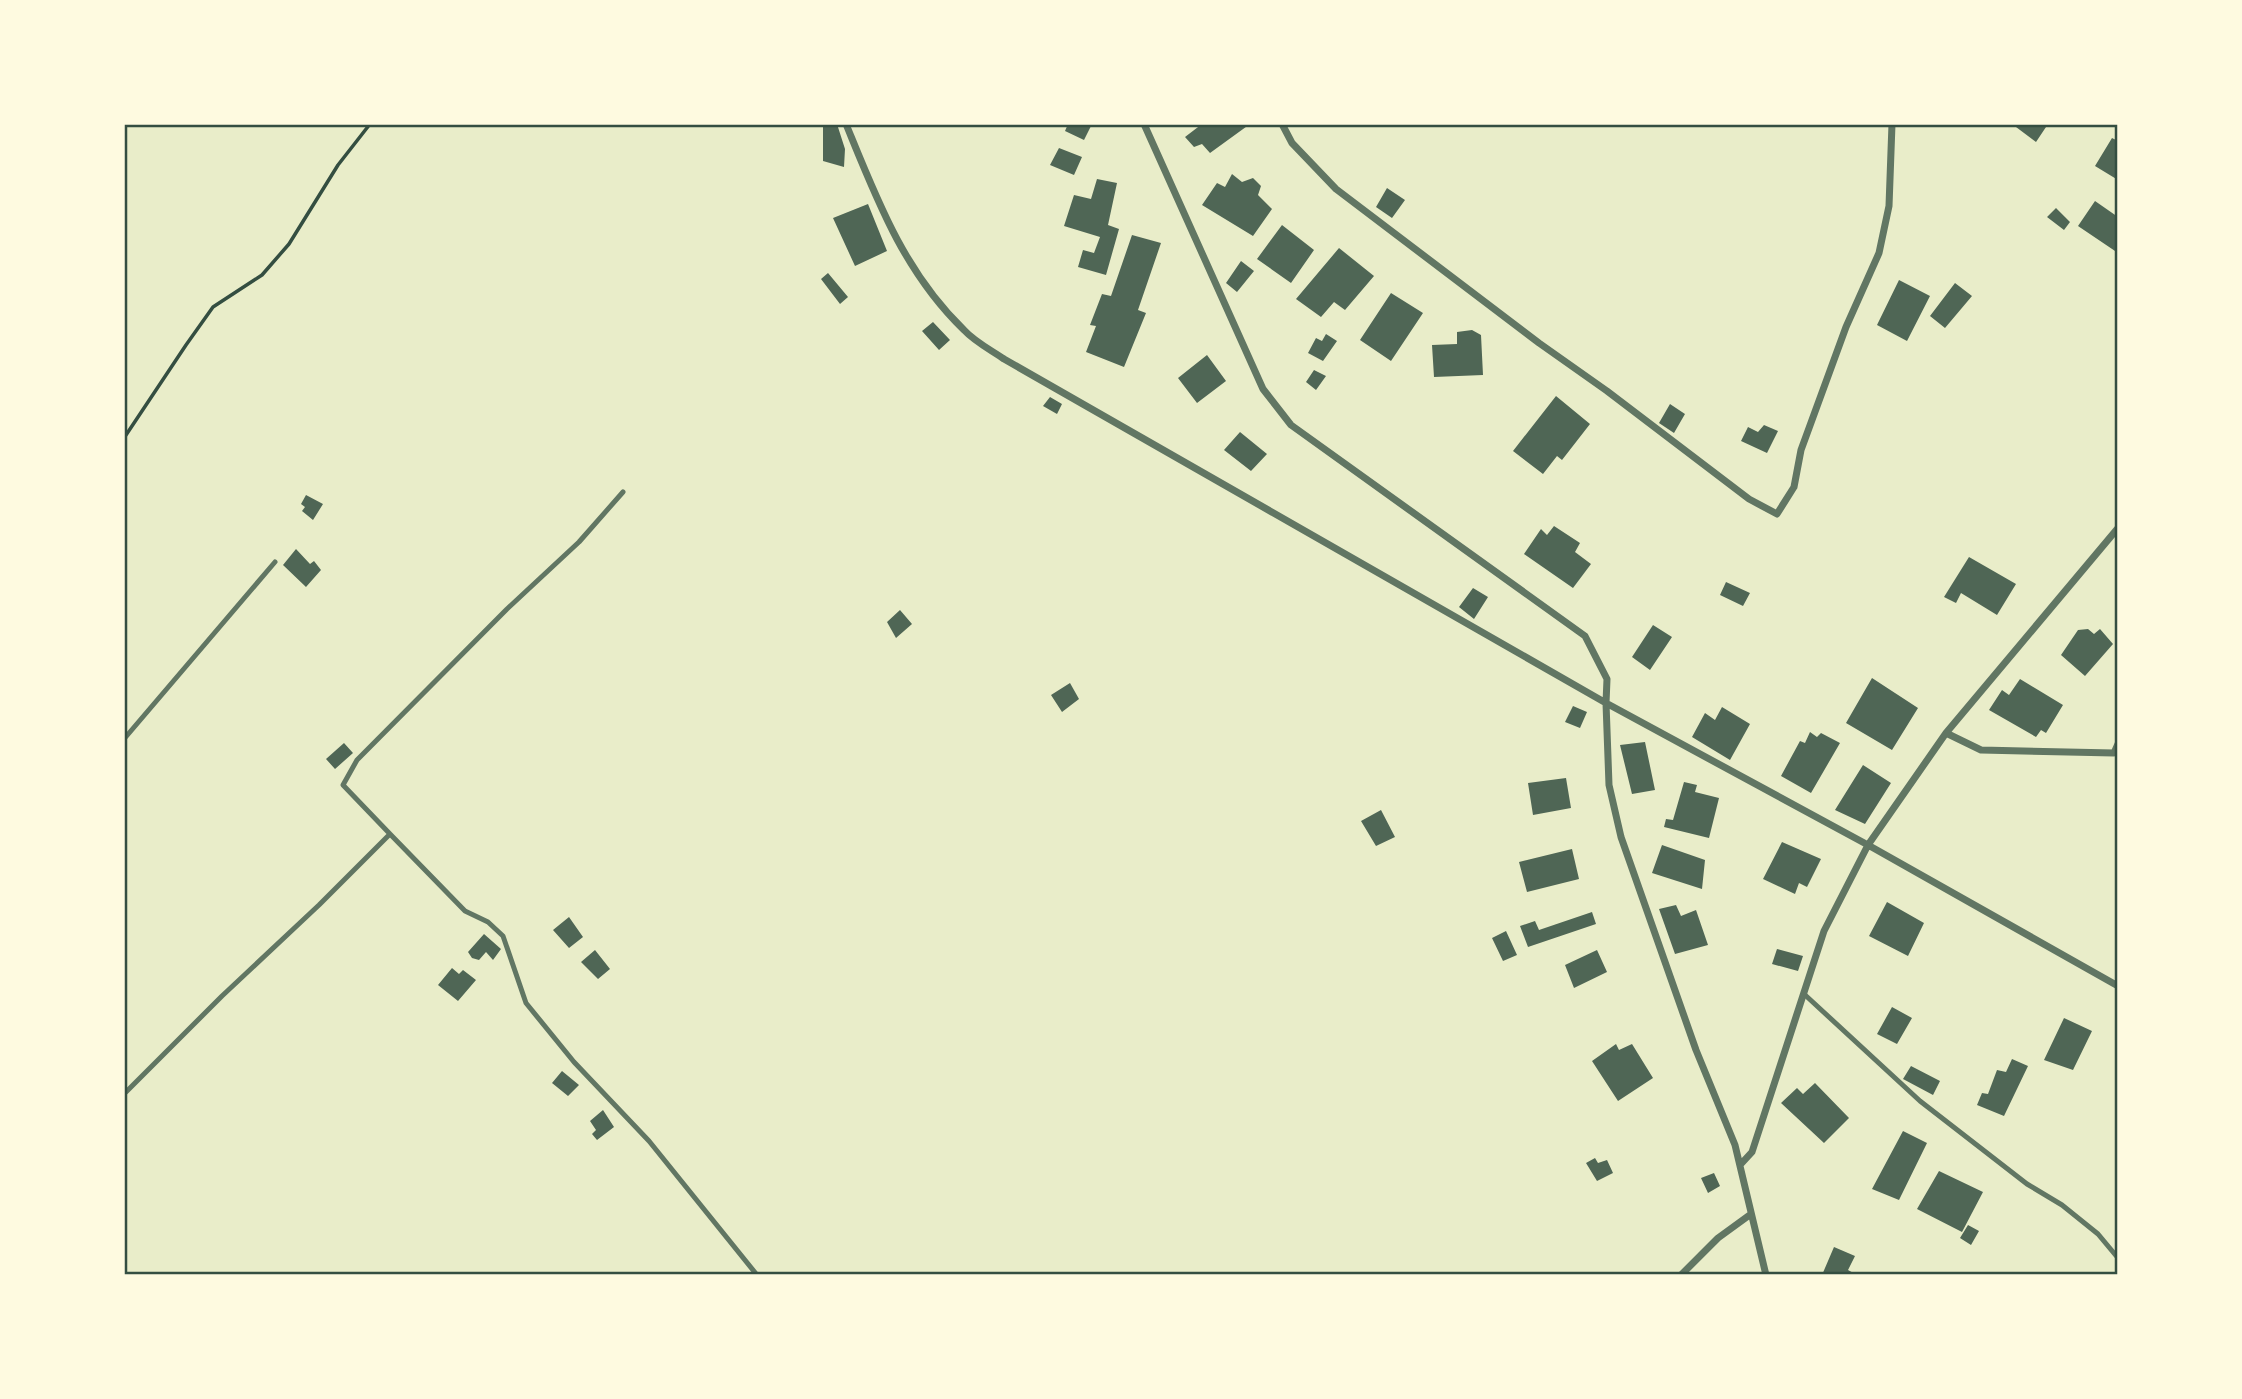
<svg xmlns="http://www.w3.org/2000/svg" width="2242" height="1399" viewBox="0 0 2242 1399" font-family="'Public Sans',sans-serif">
<rect width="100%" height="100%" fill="#e9edc9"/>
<!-- building -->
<path fill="#4f6655" d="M 823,124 L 837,124 L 845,149 L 844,167 L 823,161 Z
M 1068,124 L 1092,124 L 1084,140 L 1065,131 Z
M 1202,124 L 1250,124 L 1210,153 L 1202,144 L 1194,147 L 1185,137 Z
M 2012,124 L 2048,124 L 2036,142 Z
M 2112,138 L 2118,141 L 2118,180 L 2095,166 Z
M 1059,148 L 1082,157 L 1074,175 L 1050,165 Z
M 1232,174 L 1242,182 L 1253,178 L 1261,186 L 1258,195 L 1272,209 L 1253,236 L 1202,205 L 1217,183 L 1225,187 Z
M 1097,179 L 1117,183 L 1108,225 L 1119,229 L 1106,275 L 1078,267 L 1083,250 L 1094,253 L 1100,237 L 1064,226 L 1074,195 L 1091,199 Z
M 1387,188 L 1405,200 L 1392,218 L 1376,207 Z
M 2095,201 L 2118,217 L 2118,253 L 2078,226 Z
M 868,204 L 887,251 L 855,266 L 833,218 Z
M 2056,208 L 2070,222 L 2064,230 L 2047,217 Z
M 1282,225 L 1314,250 L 1291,283 L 1257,259 Z
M 1132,235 L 1161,243 L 1138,310 L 1146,313 L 1124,367 L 1086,352 L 1096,326 L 1090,325 L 1102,294 L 1111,296 Z
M 1339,248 L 1374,276 L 1345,310 L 1334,302 L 1321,317 L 1296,299 Z
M 1241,261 L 1254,271 L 1237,292 L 1226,283 Z
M 828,273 L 848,297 L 840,304 L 821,279 Z
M 1899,280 L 1930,296 L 1907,341 L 1877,325 Z
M 1955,283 L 1972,296 L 1945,328 L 1930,316 Z
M 1391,293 L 1423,313 L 1391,361 L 1360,340 Z
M 933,322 L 950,340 L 939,350 L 922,331 Z
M 1472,330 L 1481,335 L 1483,375 L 1434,377 L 1432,345 L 1457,344 L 1457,332 Z
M 1326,334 L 1337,341 L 1323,361 L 1308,353 L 1316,338 L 1322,341 Z
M 1207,355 L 1226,381 L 1197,403 L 1178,378 Z
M 1314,370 L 1326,376 L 1316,390 L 1306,382 Z
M 1556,396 L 1590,424 L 1562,460 L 1557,456 L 1543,474 L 1513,451 Z
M 1050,397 L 1062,404 L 1057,414 L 1043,406 Z
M 1670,404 L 1685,414 L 1674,433 L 1659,423 Z
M 1764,425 L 1778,431 L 1767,453 L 1741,441 L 1748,427 L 1758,432 Z
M 1240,432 L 1267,454 L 1251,471 L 1224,450 Z
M 306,495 L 323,504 L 313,520 L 302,511 L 305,507 L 301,504 Z
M 1554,526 L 1580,543 L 1575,552 L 1591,564 L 1573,588 L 1524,554 L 1541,529 L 1547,535 Z
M 296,549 L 310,564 L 314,561 L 321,570 L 306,587 L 283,565 Z
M 1969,557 L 2016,584 L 1997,615 L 1961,593 L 1956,603 L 1944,597 Z
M 1726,582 L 1750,593 L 1743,606 L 1720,595 Z
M 1473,588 L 1488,597 L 1474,619 L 1459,607 Z
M 900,610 L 912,624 L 896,638 L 887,622 Z
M 1653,625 L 1672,637 L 1650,670 L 1632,657 Z
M 2088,629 L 2094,634 L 2100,629 L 2113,644 L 2085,676 L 2061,655 L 2078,630 Z
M 1872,678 L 1918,708 L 1892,750 L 1846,723 Z
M 2020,679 L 2063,705 L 2046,733 L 2041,730 L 2036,737 L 1989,710 L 2002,690 L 2009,695 Z
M 1070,683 L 1079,699 L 1062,712 L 1051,695 Z
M 1573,706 L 1587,712 L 1580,728 L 1565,722 Z
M 1722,707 L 1750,724 L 1730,760 L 1692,737 L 1705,713 L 1715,720 Z
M 1810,732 L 1817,737 L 1821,733 L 1840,743 L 1811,793 L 1781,776 L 1800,741 L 1805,743 Z
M 1645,742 L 1655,790 L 1632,794 L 1620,745 Z
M 344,743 L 353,753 L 335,769 L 326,759 Z
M 1863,765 L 1891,783 L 1865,824 L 1835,810 Z
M 1566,778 L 1571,808 L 1533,815 L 1528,783 Z
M 1684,782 L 1697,785 L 1695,792 L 1719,798 L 1709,838 L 1664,827 L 1666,819 L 1673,820 Z
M 1381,810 L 1395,837 L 1376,846 L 1361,821 Z
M 1782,842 L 1821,859 L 1807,887 L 1799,883 L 1795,894 L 1763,879 Z
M 1662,845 L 1705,860 L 1702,889 L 1652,873 Z
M 1572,849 L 1579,879 L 1527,892 L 1519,862 Z
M 1887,902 L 1924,923 L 1908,956 L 1869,936 Z
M 1676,905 L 1681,916 L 1696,910 L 1708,945 L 1675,954 L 1659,909 Z
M 1592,912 L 1596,924 L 1528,947 L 1520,926 L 1535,921 L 1539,930 Z
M 569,917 L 583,937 L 569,948 L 553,930 Z
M 1506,931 L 1517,955 L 1503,961 L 1492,938 Z
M 484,934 L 501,949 L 493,960 L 486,952 L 479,960 L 472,958 L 468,952 Z
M 1777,949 L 1803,956 L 1798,971 L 1772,964 Z
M 595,950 L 610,969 L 598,979 L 581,962 Z
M 1597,950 L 1607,972 L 1574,988 L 1565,965 Z
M 452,968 L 459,974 L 463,970 L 476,980 L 458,1001 L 438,985 Z
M 1892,1007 L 1912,1018 L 1897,1044 L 1877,1034 Z
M 2064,1018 L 2092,1031 L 2073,1070 L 2044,1060 Z
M 1616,1044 L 1619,1050 L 1632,1044 L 1653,1078 L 1618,1101 L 1592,1061 Z
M 2012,1059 L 2028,1066 L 2004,1116 L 1977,1105 L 1982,1093 L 1988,1094 L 1997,1070 L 2006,1072 Z
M 1911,1066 L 1940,1081 L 1933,1095 L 1903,1079 Z
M 562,1071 L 579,1085 L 568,1096 L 552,1083 Z
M 1815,1083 L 1849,1118 L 1824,1143 L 1781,1103 L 1797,1088 L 1803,1094 Z
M 603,1110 L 614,1127 L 597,1140 L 592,1134 L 596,1130 L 590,1121 Z
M 1903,1131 L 1927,1143 L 1899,1200 L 1872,1189 Z
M 1595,1158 L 1598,1163 L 1607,1160 L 1613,1173 L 1597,1181 L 1586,1163 Z
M 1939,1171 L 1983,1192 L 1962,1232 L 1917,1209 Z
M 1714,1173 L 1720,1186 L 1708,1193 L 1701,1178 Z
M 1968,1225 L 1979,1231 L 1971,1245 L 1960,1238 Z
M 1834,1247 L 1855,1256 L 1848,1270 L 1857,1275 L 1822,1275 Z"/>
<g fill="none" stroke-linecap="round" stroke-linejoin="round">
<!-- path -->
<path stroke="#344e41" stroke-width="3.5" d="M 124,438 L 186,345 L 213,307 L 262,275 L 289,244 L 338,165 L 370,124"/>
<!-- service -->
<path stroke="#617663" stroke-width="5" d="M 124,739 L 275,562
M 390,834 L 343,785 L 357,760 L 507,609 L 579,542 L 623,492
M 1804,994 L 1920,1101 L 2027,1184 L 2062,1205 L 2098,1234 L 2118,1258
M 126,1092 L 222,996 L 319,905 L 390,834 L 465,911 L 488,922 L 503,936 L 526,1003 L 574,1062 L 649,1141 L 757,1275"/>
<!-- minor -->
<path stroke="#617663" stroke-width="7" d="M 846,124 C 877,200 904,272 964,330 C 975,342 991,350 1004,359 L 1606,703 L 1868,845 L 2118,986
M 1144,124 L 1263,389 L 1291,425 L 1585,636 L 1607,679 L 1606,703 L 1609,785 L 1621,837 L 1696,1050 L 1735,1145 L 1766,1275
M 1282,124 L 1292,143 L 1336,189 L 1539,343 L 1607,391 L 1749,499 L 1777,514 L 1794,487 L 1801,450 L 1846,327 L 1879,253 L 1889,206 L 1892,124
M 1946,733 L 1981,750 L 2114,753 L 2118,744
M 1740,1165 L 1752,1152 L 1824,931 L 1868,845 L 1946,733 L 2118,528
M 1681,1275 L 1718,1238 L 1751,1214"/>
</g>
<!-- border -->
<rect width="2242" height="1399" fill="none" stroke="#fefae0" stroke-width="252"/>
<rect x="126" y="126" width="1990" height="1147" fill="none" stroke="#344e41" stroke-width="2.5"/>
</svg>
